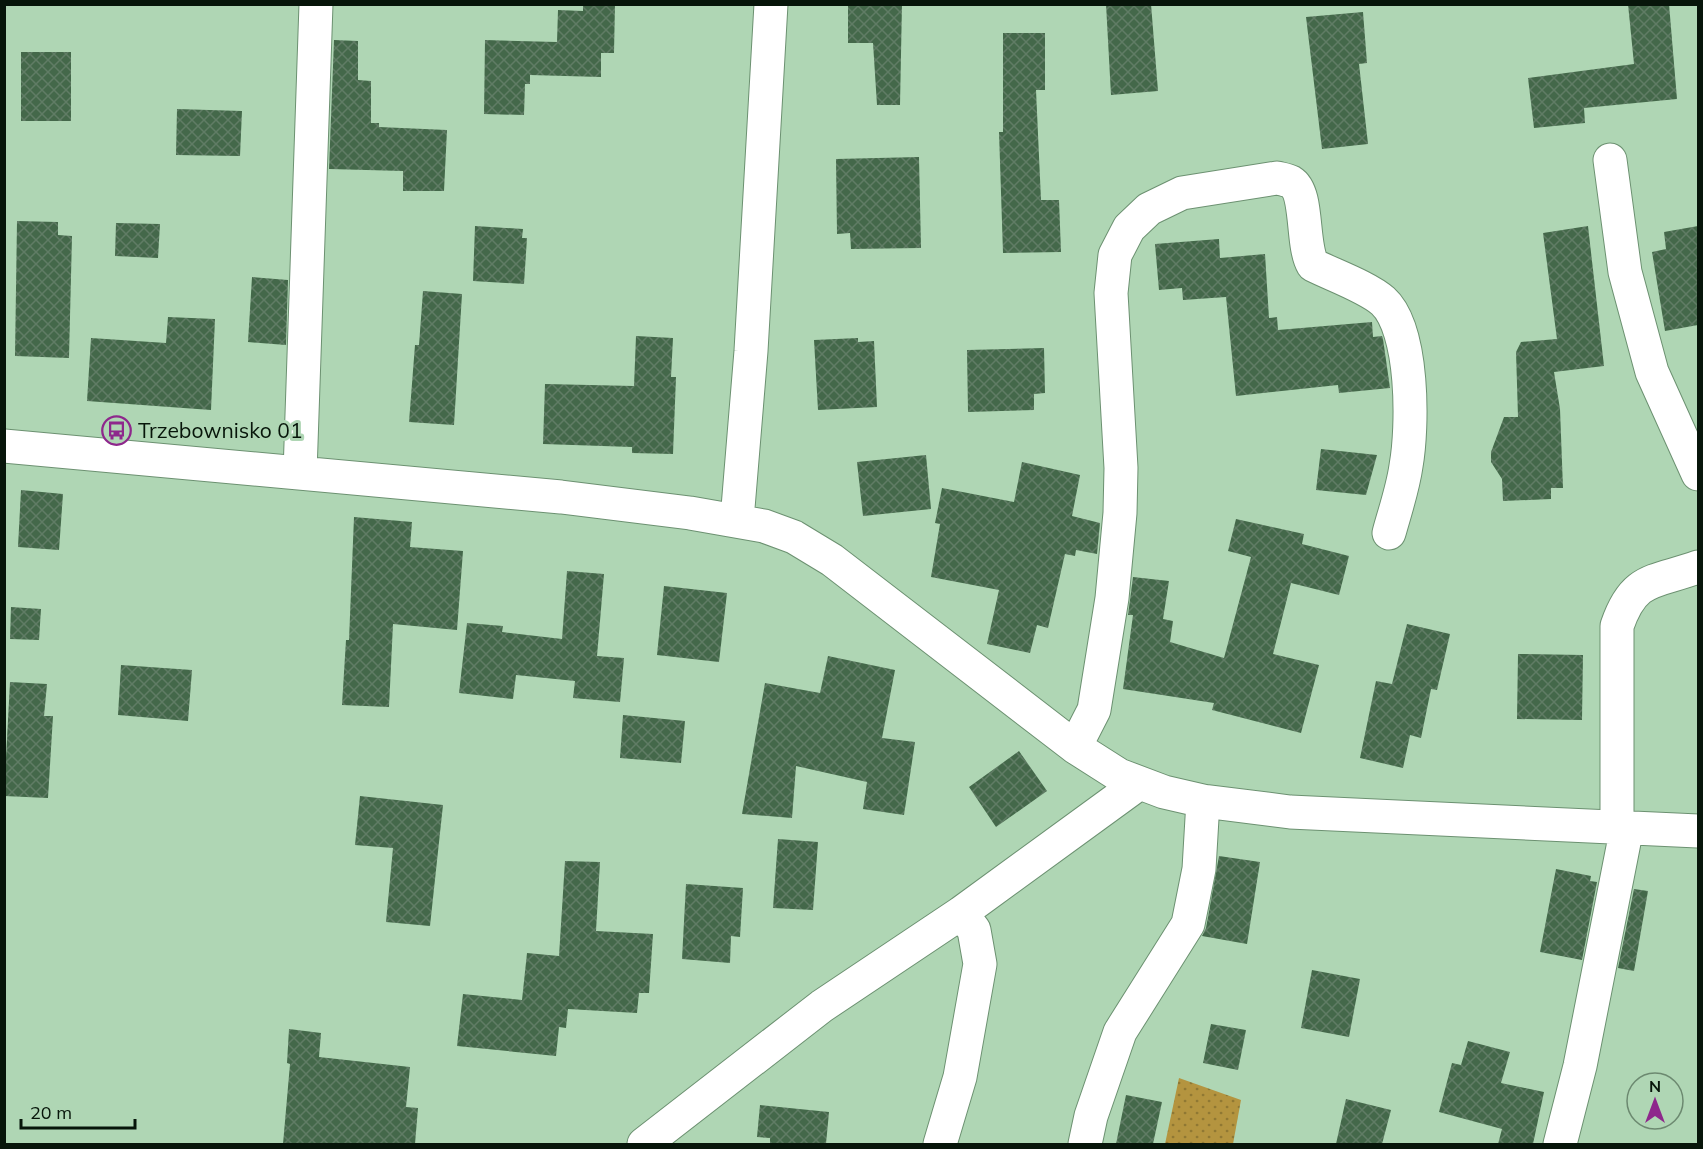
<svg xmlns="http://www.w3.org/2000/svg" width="1703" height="1149" viewBox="0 0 1703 1149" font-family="Mulish,sans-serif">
<defs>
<pattern id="grass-dots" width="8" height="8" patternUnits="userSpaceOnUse" patternTransform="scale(1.5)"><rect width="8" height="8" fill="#b4943f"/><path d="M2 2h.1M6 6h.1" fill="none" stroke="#907833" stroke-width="1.8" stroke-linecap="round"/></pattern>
<pattern id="building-cross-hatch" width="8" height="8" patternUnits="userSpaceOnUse" patternTransform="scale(1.5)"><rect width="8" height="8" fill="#44684a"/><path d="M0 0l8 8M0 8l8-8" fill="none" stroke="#607c65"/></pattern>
</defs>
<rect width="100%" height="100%" fill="#afd6b4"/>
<!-- grass -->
<path fill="url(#grass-dots)" d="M 1179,1078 L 1241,1100 L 1233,1144 L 1165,1144 Z"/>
<!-- building -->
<path fill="url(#building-cross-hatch)" d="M 583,4 L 615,4 L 614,53 L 601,53 L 601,77 L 530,75 L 530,84 L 525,84 L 524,115 L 484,114 L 485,40 L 557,42 L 558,10 L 583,11 Z
M 848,4 L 902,4 L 900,105 L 877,105 L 873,43 L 848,43 Z
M 1106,4 L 1151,4 L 1158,91 L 1111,95 Z
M 1628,4 L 1669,4 L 1677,99 L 1584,108 L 1585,123 L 1534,128 L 1528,78 L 1634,64 Z
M 1363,12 L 1367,63 L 1359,64 L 1368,144 L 1322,149 L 1306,17 Z
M 1003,33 L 1045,33 L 1045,90 L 1036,90 L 1041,200 L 1059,200 L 1061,252 L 1003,253 L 999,132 L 1003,132 Z
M 334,40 L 358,41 L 358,80 L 371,81 L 371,123 L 379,123 L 379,127 L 447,130 L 444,191 L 403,191 L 403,171 L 329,169 Z
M 21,52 L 71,52 L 71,121 L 21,121 Z
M 177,109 L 242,111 L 240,156 L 176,155 Z
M 919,157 L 921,248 L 851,249 L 850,233 L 837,234 L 836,159 Z
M 17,221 L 58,222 L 58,235 L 72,236 L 69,358 L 15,356 Z
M 116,223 L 160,224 L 158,258 L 115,256 Z
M 475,226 L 523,229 L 522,238 L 527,238 L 524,284 L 473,281 Z
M 1588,226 L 1604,366 L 1554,372 L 1560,409 L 1563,488 L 1551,488 L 1551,499 L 1503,501 L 1502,479 L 1491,462 L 1491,452 L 1504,417 L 1518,417 L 1516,352 L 1521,342 L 1557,339 L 1543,233 Z
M 1698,226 L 1698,325 L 1665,331 L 1652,252 L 1666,249 L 1664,232 Z
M 1219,239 L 1220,258 L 1265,254 L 1269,318 L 1277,317 L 1278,330 L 1372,322 L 1373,337 L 1382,336 L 1383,339 L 1390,388 L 1339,393 L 1338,385 L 1236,396 L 1226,297 L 1183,300 L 1182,288 L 1159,290 L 1155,244 Z
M 252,277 L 288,280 L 286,345 L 248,342 Z
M 423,291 L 462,294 L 454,425 L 409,422 L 415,345 L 419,345 Z
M 168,317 L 215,319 L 211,410 L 87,401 L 91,338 L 166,343 Z
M 636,336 L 673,338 L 671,377 L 676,377 L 673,454 L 632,453 L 632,447 L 543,444 L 545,384 L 634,386 Z
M 858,338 L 858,342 L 874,341 L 877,407 L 818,410 L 814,340 Z
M 1044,348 L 1045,393 L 1034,394 L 1034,410 L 968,412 L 967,350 Z
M 1321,449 L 1377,455 L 1366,495 L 1316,490 Z
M 926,455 L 931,509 L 863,516 L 857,462 Z
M 1022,462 L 1080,475 L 1072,516 L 1100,523 L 1097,554 L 1076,550 L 1075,556 L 1065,554 L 1048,628 L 1037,625 L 1030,653 L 987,644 L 999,590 L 931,577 L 940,524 L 935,523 L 942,488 L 1014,502 Z
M 21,490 L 63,494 L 59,550 L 18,547 Z
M 354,517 L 412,522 L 410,547 L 463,551 L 457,630 L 393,624 L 389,707 L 342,705 L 346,640 L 349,640 Z
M 1236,519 L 1304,534 L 1302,544 L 1349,556 L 1339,595 L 1291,583 L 1273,654 L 1319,665 L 1301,733 L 1212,710 L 1214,703 L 1123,689 L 1133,615 L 1128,615 L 1133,577 L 1169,581 L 1163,619 L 1173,621 L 1170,642 L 1224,658 L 1251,557 L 1228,551 Z
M 567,571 L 604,574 L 597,656 L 624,658 L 620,702 L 573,698 L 575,681 L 516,675 L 513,699 L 459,693 L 467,623 L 503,626 L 502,632 L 562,639 Z
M 664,586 L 727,593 L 719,662 L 657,655 Z
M 11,607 L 41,609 L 39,640 L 10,639 Z
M 1407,624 L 1450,634 L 1437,690 L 1431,689 L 1421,738 L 1410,735 L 1403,768 L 1360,758 L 1376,681 L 1392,684 Z
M 1518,654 L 1583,655 L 1582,720 L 1517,719 Z
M 828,656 L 895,670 L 882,738 L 915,742 L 904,815 L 863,809 L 867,782 L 796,766 L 792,818 L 742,814 L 765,683 L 820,693 Z
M 121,665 L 192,670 L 188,721 L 118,715 Z
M 10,682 L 47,684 L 44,716 L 53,716 L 48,798 L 4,796 Z
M 623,715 L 685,721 L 681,763 L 620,758 Z
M 1019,751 L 1047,791 L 996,827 L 969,787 Z
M 360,796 L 443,805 L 430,926 L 386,922 L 393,848 L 355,845 Z
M 778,839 L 818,842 L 813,910 L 773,908 Z
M 1219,856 L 1260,862 L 1247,944 L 1202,936 L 1206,928 Z
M 565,861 L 600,862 L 596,931 L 653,934 L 649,993 L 639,993 L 637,1013 L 568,1009 L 566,1028 L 559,1027 L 556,1056 L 457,1046 L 463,994 L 522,1000 L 527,953 L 559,956 Z
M 1556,869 L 1591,876 L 1590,881 L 1597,882 L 1582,960 L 1540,952 Z
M 686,884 L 743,888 L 740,937 L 731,936 L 730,963 L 682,959 Z
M 1634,889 L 1648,891 L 1634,971 L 1618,968 Z
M 1312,970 L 1360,979 L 1349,1037 L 1301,1028 Z
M 1211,1024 L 1246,1030 L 1238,1070 L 1203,1063 Z
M 289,1029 L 321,1033 L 319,1057 L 410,1067 L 406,1107 L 418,1108 L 415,1144 L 283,1144 L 290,1064 L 287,1063 Z
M 1468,1041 L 1510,1052 L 1501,1083 L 1544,1092 L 1533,1144 L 1498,1144 L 1502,1129 L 1439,1112 L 1452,1063 L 1461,1065 Z
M 1126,1095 L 1162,1102 L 1153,1144 L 1116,1144 Z
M 1346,1099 L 1391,1110 L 1382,1144 L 1336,1144 Z
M 760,1105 L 829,1112 L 826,1144 L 770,1144 L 770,1138 L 757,1137 Z"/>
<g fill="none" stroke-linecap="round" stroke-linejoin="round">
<defs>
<path id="minor" d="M 1610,160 L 1625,272 L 1652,372 L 1698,474
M 4,446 L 561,497 L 690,513 L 764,526 L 794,537 L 832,560 L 1075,747 L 1119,775 L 1164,792 L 1203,801 L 1290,812 L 1698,831
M 300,473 L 316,4
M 737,520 L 751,351 L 771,4
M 1075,747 L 1094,710 L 1112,598 L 1120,513 L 1121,468 L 1111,293 L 1115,255 L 1129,228 L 1149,209 L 1182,193 L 1277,178 C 1281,179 1287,180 1291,182 C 1309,193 1301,245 1313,265 C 1333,275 1367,287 1383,301 C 1414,329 1413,427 1406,466 C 1403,488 1395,511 1389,533
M 1617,827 L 1617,626 C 1634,576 1654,583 1698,567
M 644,1144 L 822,1006 L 961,913 L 1138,784
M 940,1144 L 960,1077 L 980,964 L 974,930 L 961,913
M 1085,1144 L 1091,1116 L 1120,1032 L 1188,924 L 1199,869 L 1203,801
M 1560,1144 L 1580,1066 L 1627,827"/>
</defs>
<!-- minor casing -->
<use href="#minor" stroke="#6c9171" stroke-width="35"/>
<!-- minor -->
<use href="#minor" stroke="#fff" stroke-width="33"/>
</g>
<!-- icons -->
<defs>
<symbol id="bus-ring" viewBox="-11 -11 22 22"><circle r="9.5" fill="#afd6b4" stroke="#8e278c" stroke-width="1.5"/><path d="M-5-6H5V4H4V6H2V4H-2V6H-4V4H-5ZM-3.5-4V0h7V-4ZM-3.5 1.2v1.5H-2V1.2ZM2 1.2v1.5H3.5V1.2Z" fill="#8e278c"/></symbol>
</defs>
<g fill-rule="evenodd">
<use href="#bus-ring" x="100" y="414" width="33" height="33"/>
</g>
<g text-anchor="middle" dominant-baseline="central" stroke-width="6" stroke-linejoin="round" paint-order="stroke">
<!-- poi labels -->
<g font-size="21" fill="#07150a" stroke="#afd6b4" text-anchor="start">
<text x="138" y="430">Trzebownisko 01</text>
</g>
</g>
<!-- border -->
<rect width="1703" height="1149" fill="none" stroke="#07150a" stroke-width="12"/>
<!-- north arrow -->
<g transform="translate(1655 1101)"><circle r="28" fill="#afd6b4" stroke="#6c8970" stroke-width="1.5"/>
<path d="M0-4.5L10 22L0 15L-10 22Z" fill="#8e278c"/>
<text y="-9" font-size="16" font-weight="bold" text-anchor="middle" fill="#07150a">N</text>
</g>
<!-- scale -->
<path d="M21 1119v9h114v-9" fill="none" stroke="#07150a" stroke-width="3"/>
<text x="30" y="1119" font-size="18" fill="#07150a" stroke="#afd6b4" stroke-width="4.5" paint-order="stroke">20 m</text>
</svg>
